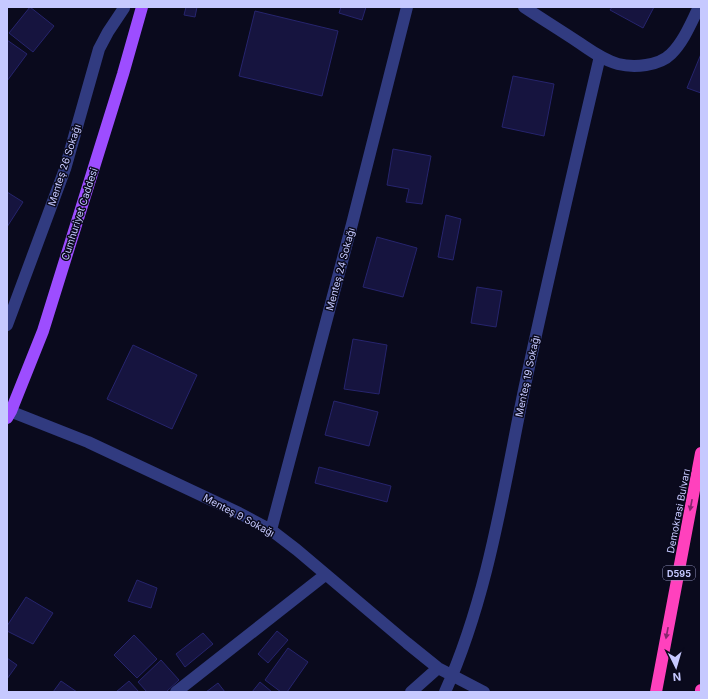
<svg xmlns="http://www.w3.org/2000/svg" width="708" height="699" viewBox="0 0 708 699" font-family="Inter,sans-serif">
<rect width="100%" height="100%" fill="#0a0a1d"/>
<!-- building -->
<path fill="#16143f" stroke="#26246d" d="M 30,7 L 54,26 L 33,52 L 9,33 Z
M 186,7 L 197,7 L 195,17 L 184,15 Z
M 341,7 L 366,7 L 362,20 L 339,13 Z
M 612,7 L 654,7 L 643,28 L 610,10 Z
M 255,11 L 338,31 L 322,96 L 239,76 Z
M 7,40 L 27,54 L 7,81 Z
M 701,54 L 701,93 L 687,88 Z
M 513,76 L 554,84 L 544,136 L 502,127 Z
M 393,149 L 431,156 L 422,204 L 406,202 L 409,189 L 387,185 Z
M 7,192 L 23,202 L 7,227 Z
M 446,215 L 461,219 L 453,260 L 438,257 Z
M 377,237 L 417,248 L 403,297 L 363,287 Z
M 477,287 L 502,291 L 496,327 L 471,323 Z
M 353,339 L 387,345 L 379,394 L 344,389 Z
M 133,345 L 197,375 L 172,429 L 107,399 Z
M 334,401 L 378,412 L 369,446 L 325,435 Z
M 319,467 L 391,486 L 387,502 L 315,483 Z
M 137,580 L 157,588 L 151,608 L 128,601 Z
M 26,597 L 53,613 L 33,644 L 7,631 L 7,626 Z
M 277,631 L 288,640 L 268,663 L 258,654 Z
M 203,633 L 213,644 L 185,667 L 176,654 Z
M 134,635 L 157,659 L 137,678 L 114,655 Z
M 288,648 L 308,662 L 287,692 L 281,692 L 265,680 Z
M 7,658 L 17,665 L 7,679 Z
M 161,660 L 179,680 L 166,692 L 147,692 L 138,682 Z
M 61,681 L 77,692 L 53,692 Z
M 129,681 L 139,692 L 116,692 Z
M 260,682 L 272,692 L 252,692 Z
M 218,683 L 225,692 L 206,692 Z"/>
<g fill="none" stroke-linecap="round" stroke-linejoin="round">
<!-- minor -->
<path stroke="#313b80" stroke-width="12" d="M 524,7 C 542,19 560,30 578,42 C 590,50 603,60 618,64 C 634,68 659,66 671,54 C 684,41 691,23 699,7
M 7,325 L 65,169 L 99,49 L 108,32 L 124,8
M 7,410 L 88,442 L 239,513 L 271,530 L 297,550 L 407,643 L 438,668 L 484,692
M 271,530 L 352,224 L 407,7
M 176,692 L 325,575
M 411,692 L 438,668
M 445,692 C 488,596 503,492 524,390 C 548,278 574,167 600,56"/>
<!-- major -->
<path stroke="#9d4dff" stroke-width="12" d="M 7,418 L 11,411 L 43,331 L 123,74 L 142,7"/>
<!-- highway -->
<path stroke="#ff41bd" stroke-width="12" d="M 656,692 L 701,453
M 701,692 L 701,690"/>
</g>
<!-- one-way arrows -->
<defs><path id="oneway-solid" d="M-6-.8H1V-3.2L6.5 0L1 3.2V.8H-6Z"/></defs>
<g fill="#84266d">
<use href="#oneway-solid" transform="translate(691 505) rotate(101)"/>
<use href="#oneway-solid" transform="translate(667 633) rotate(101)"/>
</g>
<g text-anchor="middle" dominant-baseline="central" stroke-width="3" stroke-linejoin="round" paint-order="stroke">
<!-- shield labels -->
<rect fill="#0a0a1d" stroke="#8e90bb" stroke-width="1" x="663" y="566" width="32" height="14" rx="3"/>
<g font-size="9" font-weight="bold" fill="#c6c9ff">
<text x="679" y="573">D595</text>
</g>
<!-- street labels -->
<g font-size="10" fill="#c6c9ff" stroke="#0a0a1d">
<text transform="translate(64 165) rotate(-72)">Menteş 26 Sokağı</text>
<text transform="translate(79 214) rotate(-72)">Cumhuriyet Caddesi</text>
<text transform="translate(340 269) rotate(-75)">Menteş 24 Sokağı</text>
<text transform="translate(527 376) rotate(-78)">Menteş 19 Sokağı</text>
<text transform="translate(678 511) rotate(-79)">Demokrasi Bulvarı</text>
<text transform="translate(239 515) rotate(28)">Menteş 9 Sokağı</text>
</g>
</g>
<!-- border -->
<rect width="708" height="699" fill="none" stroke="#c6c9ff" stroke-width="16"/>
<!-- north arrow -->
<g transform="translate(676 667) rotate(175)" stroke="#0a0a1d" stroke-width="3" paint-order="stroke">
<path d="M0-3L7 15L0 10L-7 15Z" fill="#c6c9ff"/>
<text y="-6" font-size="11" font-weight="bold" text-anchor="middle" fill="#c6c9ff">N</text>
</g>
</svg>
